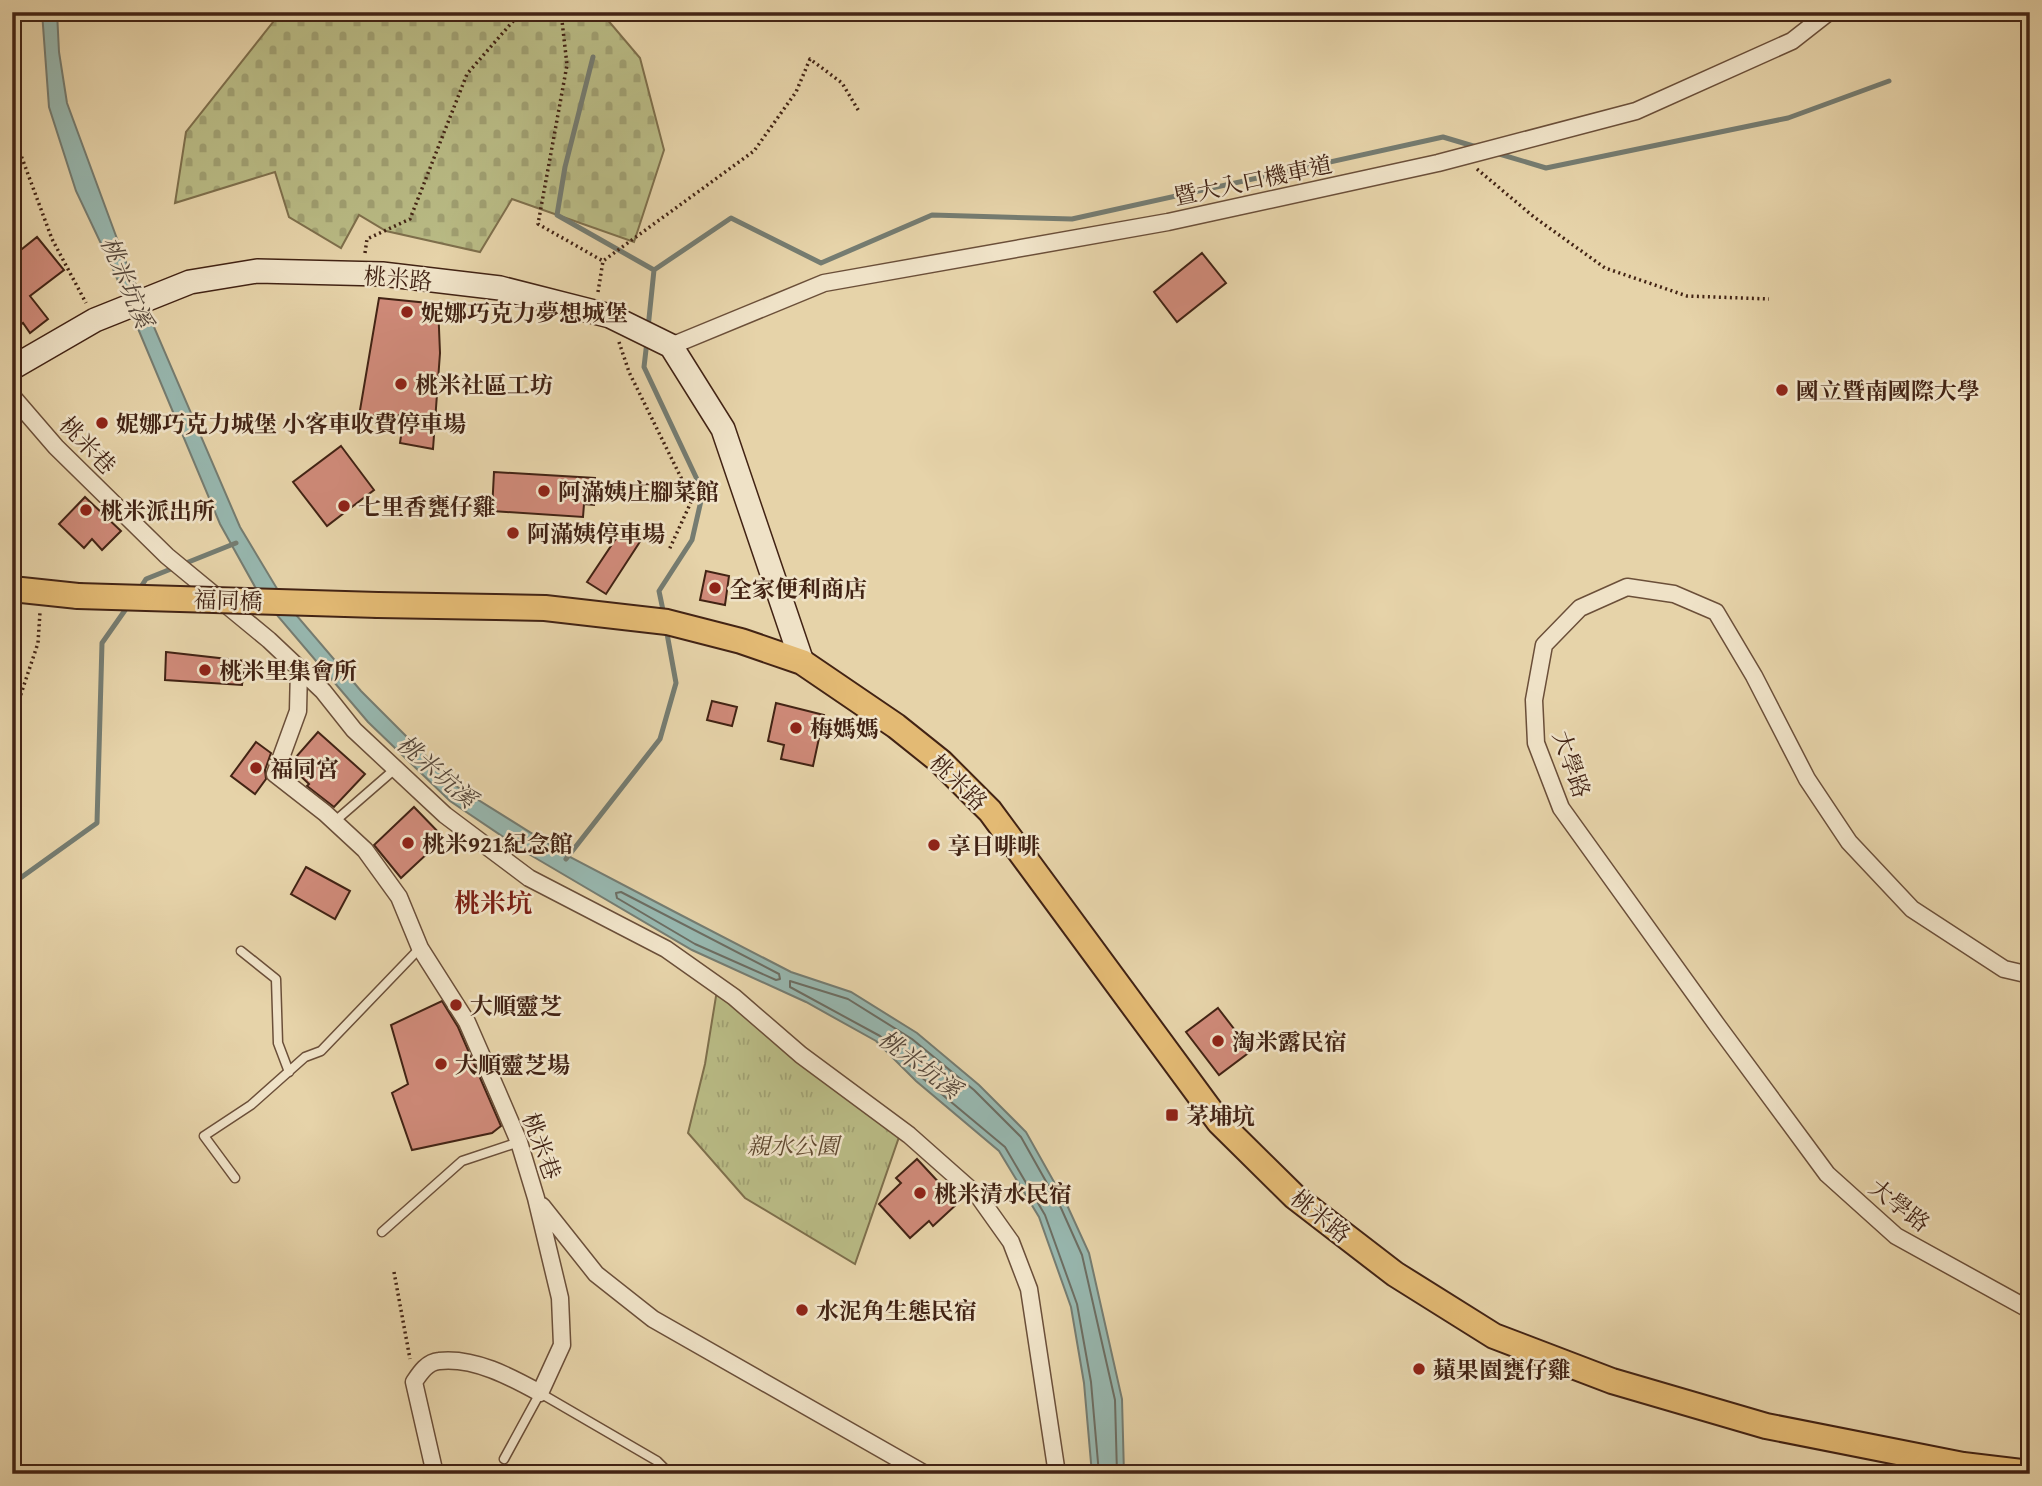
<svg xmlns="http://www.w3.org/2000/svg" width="2042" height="1486" viewBox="0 0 2042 1486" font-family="'Gentium Book Plus','Noto Serif TC',serif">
<defs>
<pattern id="cemetery-stones" width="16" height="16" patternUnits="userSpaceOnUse" patternTransform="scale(1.75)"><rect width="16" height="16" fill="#b9bb85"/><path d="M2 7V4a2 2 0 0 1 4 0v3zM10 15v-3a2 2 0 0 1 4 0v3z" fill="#a0a072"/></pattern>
<pattern id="park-tufts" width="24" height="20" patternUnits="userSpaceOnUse" patternTransform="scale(1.75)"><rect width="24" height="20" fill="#b9bb85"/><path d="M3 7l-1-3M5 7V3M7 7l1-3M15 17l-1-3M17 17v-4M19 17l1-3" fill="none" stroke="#a0a072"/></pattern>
</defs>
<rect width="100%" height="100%" fill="#e6d3a9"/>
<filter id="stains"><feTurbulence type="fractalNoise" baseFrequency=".00286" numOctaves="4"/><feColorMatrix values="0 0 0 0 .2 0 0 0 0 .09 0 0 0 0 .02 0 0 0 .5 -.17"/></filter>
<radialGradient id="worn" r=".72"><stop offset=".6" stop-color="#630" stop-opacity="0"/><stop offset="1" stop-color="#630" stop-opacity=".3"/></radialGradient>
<!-- cemetery -->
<path fill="url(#cemetery-stones)" stroke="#7e6f4c" stroke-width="2" d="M 281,12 L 601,12 L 640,58 L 664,150 L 634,242 L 512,199 L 480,252 L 386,231 L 359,215 L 341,248 L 289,217 L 275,172 L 175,203 L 186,132 Z"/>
<!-- park -->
<path fill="url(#park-tufts)" stroke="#7e6f4c" stroke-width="2" d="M 717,990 L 899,1137 L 855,1264 L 745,1198 L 688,1133 L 705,1064 Z"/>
<!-- water -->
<path fill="#97b7af" stroke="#757c71" stroke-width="2" d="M 42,12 L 57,12 L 59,52 L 67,103 L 123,255 L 240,527 L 285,602 L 361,691 L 456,786 L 568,856 L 675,912 L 791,972 L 851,992 L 917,1033 L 979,1085 L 1026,1132 L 1067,1205 L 1089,1253 L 1122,1399 L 1124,1474 L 1092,1474 L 1084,1383 L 1071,1307 L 1039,1217 L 999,1151 L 916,1081 L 876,1041 L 806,1002 L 692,950 L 527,853 L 450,801 L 368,722 L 259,594 L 220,524 L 113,269 L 76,191 L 49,107 Z"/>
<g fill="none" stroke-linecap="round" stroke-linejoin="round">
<!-- shore -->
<path stroke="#6c6d62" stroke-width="2" d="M 621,892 L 779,974 L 780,979 L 776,980 L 695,944 L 617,898 L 616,893 Z
M 1099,1474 L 1091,1382 L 1077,1304 L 1045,1215 L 1005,1147 L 920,1076 L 880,1036 L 790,987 L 790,981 L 848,999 L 912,1039 L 974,1090 L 1021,1137 L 1061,1208 L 1082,1255 L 1115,1400 L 1117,1474"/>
<!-- stream -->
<path stroke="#757c71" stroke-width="5" d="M 593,57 L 565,167 L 557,215 L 654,270
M 1496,153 L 1546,168 L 1788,118 L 1889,81
M 648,328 L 654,270 L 731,218 L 821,263 L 932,215 L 1072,219 L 1443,137 L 1480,148
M 647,341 L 644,367 L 703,492 L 692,540 L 659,591 L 664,615
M 139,590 L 146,579 L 236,543
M 566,859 L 660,739 L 676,683 L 666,628
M 12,884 L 97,823 L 102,643 L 128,606"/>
</g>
<!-- building -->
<path fill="#cf8a79" stroke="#422314" stroke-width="2" d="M 37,237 L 64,270 L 30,296 L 48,319 L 30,333 L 23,323 L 12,331 L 12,257 Z
M 1202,253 L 1226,283 L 1177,322 L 1154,292 Z
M 379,298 L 438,304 L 440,353 L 433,449 L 400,443 L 404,415 L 359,416 Z
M 341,446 L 374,490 L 327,526 L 293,482 Z
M 494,472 L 595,478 L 594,505 L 584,504 L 583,517 L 492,511 Z
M 85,497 L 121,531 L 102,550 L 92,539 L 84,548 L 59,524 Z
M 625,525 L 643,537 L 606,594 L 587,582 Z
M 706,571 L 729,576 L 725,605 L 700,600 Z
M 166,652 L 245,661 L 242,685 L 165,680 Z
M 712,701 L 737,707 L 732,726 L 707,720 Z
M 776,703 L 824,715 L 813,766 L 781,759 L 784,745 L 768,741 Z
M 318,732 L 365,774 L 334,807 L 307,786 L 309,784 L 289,765 Z
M 256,742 L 271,753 L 265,770 L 266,779 L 255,794 L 231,776 Z
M 414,807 L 444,838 L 401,878 L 374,845 Z
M 306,867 L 350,891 L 335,919 L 291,894 Z
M 442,1001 L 458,1027 L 501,1126 L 492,1133 L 412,1150 L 392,1093 L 408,1084 L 391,1025 Z
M 1218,1008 L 1251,1051 L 1219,1075 L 1186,1032 Z
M 917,1159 L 958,1203 L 933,1226 L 929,1221 L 910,1238 L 879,1204 L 901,1183 L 896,1178 Z"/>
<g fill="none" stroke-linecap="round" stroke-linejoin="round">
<defs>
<path id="lane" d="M 334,822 L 395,769
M 241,951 L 276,979 L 278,1043 L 289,1072
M 235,1178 L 204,1136 L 251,1105 L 305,1057 L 321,1051 L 420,948
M 382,1232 L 462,1161 L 519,1142
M 504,1459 L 540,1393 L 657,1461 L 670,1474"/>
<path id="street" d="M 671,346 L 824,283 L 1168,222 L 1438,163 L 1636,111 L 1792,41 L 1829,12
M 12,396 L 56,447 L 167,556 L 269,640 L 323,691 L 354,730 L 445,815 L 529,878 L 666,949 L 734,997 L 801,1055 L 909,1135 L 979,1197 L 1011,1242 L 1029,1289 L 1057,1474
M 299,668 L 298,711 L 275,774 L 325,813 L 365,850 L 399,897 L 420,948 L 467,1022 L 498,1093 L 519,1142 L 536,1198 L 560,1298 L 562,1345 L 540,1393 C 511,1377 474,1357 439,1361 C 427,1362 420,1373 414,1382 L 435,1474
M 2030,975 L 2004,969 L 1912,909 L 1849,842 L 1807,779 L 1754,676 L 1716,612 L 1674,594 L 1627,587 L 1580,608 L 1544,645 L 1534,700 L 1536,743 L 1561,808 L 1717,1025 L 1827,1174 L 1896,1236 L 2030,1310
M 542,1206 L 596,1274 L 653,1319 L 925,1474"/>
<path id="secondary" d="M 12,368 L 95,320 L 190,282 L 257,271 L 382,274 L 500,288 L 610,316 L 671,346 L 723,429 L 802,662"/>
<path id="primary" d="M 12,589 L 78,596
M 378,605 L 545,608 L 667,622 L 741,641 L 802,662 L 896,726 L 941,762 L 990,811 L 1219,1122 L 1295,1197 L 1395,1274 L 1494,1336 L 1612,1381 L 1766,1426 L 1963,1465 L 2030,1473"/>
</defs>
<!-- lane casing -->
<use href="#lane" stroke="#6b4f39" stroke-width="11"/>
<!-- street casing -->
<use href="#street" stroke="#6b4f39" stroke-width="19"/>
<!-- secondary casing -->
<use href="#secondary" stroke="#422314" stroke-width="26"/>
<!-- primary casing -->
<use href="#primary" stroke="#422314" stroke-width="28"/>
<!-- path -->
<path stroke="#422314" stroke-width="3.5" stroke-dasharray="2 3.5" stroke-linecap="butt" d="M 561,12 L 567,65 L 538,224 L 603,261
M 12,131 L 52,239 L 86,303
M 1477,169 L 1534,217 L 1605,268 L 1687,296 L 1769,299
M 365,253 L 367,239 L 410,219 L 467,74 L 521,12
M 598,292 L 603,261 L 754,151 L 796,92 L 810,59 L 842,83 L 860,113
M 619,342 L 629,372 L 692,500 L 669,550
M 12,721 L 38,643 L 40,612
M 394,1272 L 410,1359"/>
<!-- lane -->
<use href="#lane" stroke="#efe2c7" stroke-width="8"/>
<!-- street -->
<use href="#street" stroke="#efe2c7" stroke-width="16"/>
<!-- secondary -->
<use href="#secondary" stroke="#efe2c7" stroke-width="23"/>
<!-- primary -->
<use href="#primary" stroke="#e3ba74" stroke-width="24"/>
<defs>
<path id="primary-bridge" d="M 78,596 L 378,605"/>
</defs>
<!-- primary-bridge casing -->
<use href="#primary-bridge" stroke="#422314" stroke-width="28" stroke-linecap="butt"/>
<!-- primary-bridge -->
<use href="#primary-bridge" stroke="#e3ba74" stroke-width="24"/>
</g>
<!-- markers -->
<g fill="#8f2418" stroke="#efe2c7" stroke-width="2.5">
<circle cx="407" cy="312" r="7"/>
<circle cx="401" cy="384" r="7"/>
<circle cx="1782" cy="390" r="7"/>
<circle cx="102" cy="423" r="7"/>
<circle cx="544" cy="491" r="7"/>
<circle cx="344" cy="506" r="7"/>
<circle cx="86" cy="510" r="7"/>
<circle cx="513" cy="533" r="7"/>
<circle cx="715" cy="588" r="7"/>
<circle cx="205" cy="670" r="7"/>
<circle cx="796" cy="728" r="7"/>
<circle cx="256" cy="768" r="7"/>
<circle cx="408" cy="843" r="7"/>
<circle cx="934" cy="845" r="7"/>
<circle cx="456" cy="1005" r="7"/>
<circle cx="1218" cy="1041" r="7"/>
<circle cx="441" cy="1064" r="7"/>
<rect x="1165" y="1108" width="14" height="14" rx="3.5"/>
<circle cx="920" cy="1193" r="7"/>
<circle cx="802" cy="1310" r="7"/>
<circle cx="1419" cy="1369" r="7"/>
</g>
<g text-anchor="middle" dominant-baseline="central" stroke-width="5" stroke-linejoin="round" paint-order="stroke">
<!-- street labels -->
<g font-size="23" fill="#422314" stroke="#efe2c7">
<text transform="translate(1253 180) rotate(-12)">暨大入口機車道</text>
<text transform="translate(398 278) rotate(5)">桃米路</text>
<text transform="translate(88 445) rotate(46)">桃米巷</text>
<text transform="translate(228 600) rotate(2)">福同橋</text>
<text transform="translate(1572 764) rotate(71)">大學路</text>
<text transform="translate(959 782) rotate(44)">桃米路</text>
<text transform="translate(542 1146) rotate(70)">桃米巷</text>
<text transform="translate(1900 1205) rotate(38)">大學路</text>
<text transform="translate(1321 1216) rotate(39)">桃米路</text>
</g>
<!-- poi labels -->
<g font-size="23" font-weight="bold" fill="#422314" stroke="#efe2c7" text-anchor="start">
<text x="421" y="312">妮娜巧克力夢想城堡</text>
<text x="415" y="384">桃米社區工坊</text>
<text x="1796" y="390">國立暨南國際大學</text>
<text x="116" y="423">妮娜巧克力城堡 小客車收費停車場</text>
<text x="558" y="491">阿滿姨庄腳菜館</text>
<text x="358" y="506">七里香甕仔雞</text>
<text x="100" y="510">桃米派出所</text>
<text x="527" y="533">阿滿姨停車場</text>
<text x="729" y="588">全家便利商店</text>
<text x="219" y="670">桃米里集會所</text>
<text x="810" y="728">梅媽媽</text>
<text x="270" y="768">福同宮</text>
<text x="422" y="843">桃米921紀念館</text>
<text x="948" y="845">享日啡啡</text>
<text x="470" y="1005">大順靈芝</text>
<text x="1232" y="1041">淘米露民宿</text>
<text x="455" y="1064">大順靈芝場</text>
<text x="1186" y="1115">茅埔坑</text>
<text x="934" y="1193">桃米清水民宿</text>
<text x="816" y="1310">水泥角生態民宿</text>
<text x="1433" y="1369">蘋果園甕仔雞</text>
</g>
<!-- park labels -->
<g font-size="23" font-style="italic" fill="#604930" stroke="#efe2c7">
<text x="793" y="1145">親水公園</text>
</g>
<!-- water labels -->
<g font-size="24" font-style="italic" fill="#57483b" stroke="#efe2c7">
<text transform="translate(127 282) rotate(67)">桃米坑溪</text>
<text transform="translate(437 771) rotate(41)">桃米坑溪</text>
<text transform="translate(920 1064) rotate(37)">桃米坑溪</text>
</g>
<!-- quarter labels -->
<g font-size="26" font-weight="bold" fill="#7a1f14" stroke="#efe2c7">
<text x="493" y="902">桃米坑</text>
</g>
</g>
<!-- margin -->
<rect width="2042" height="1486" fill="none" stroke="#e6d3a9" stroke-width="42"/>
<rect x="14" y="14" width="2014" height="1458" fill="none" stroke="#422314" stroke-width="3.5"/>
<rect x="21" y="21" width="2000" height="1444" fill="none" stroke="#422314" stroke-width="2"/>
<rect width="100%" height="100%" filter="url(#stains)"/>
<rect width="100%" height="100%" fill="url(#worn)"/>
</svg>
